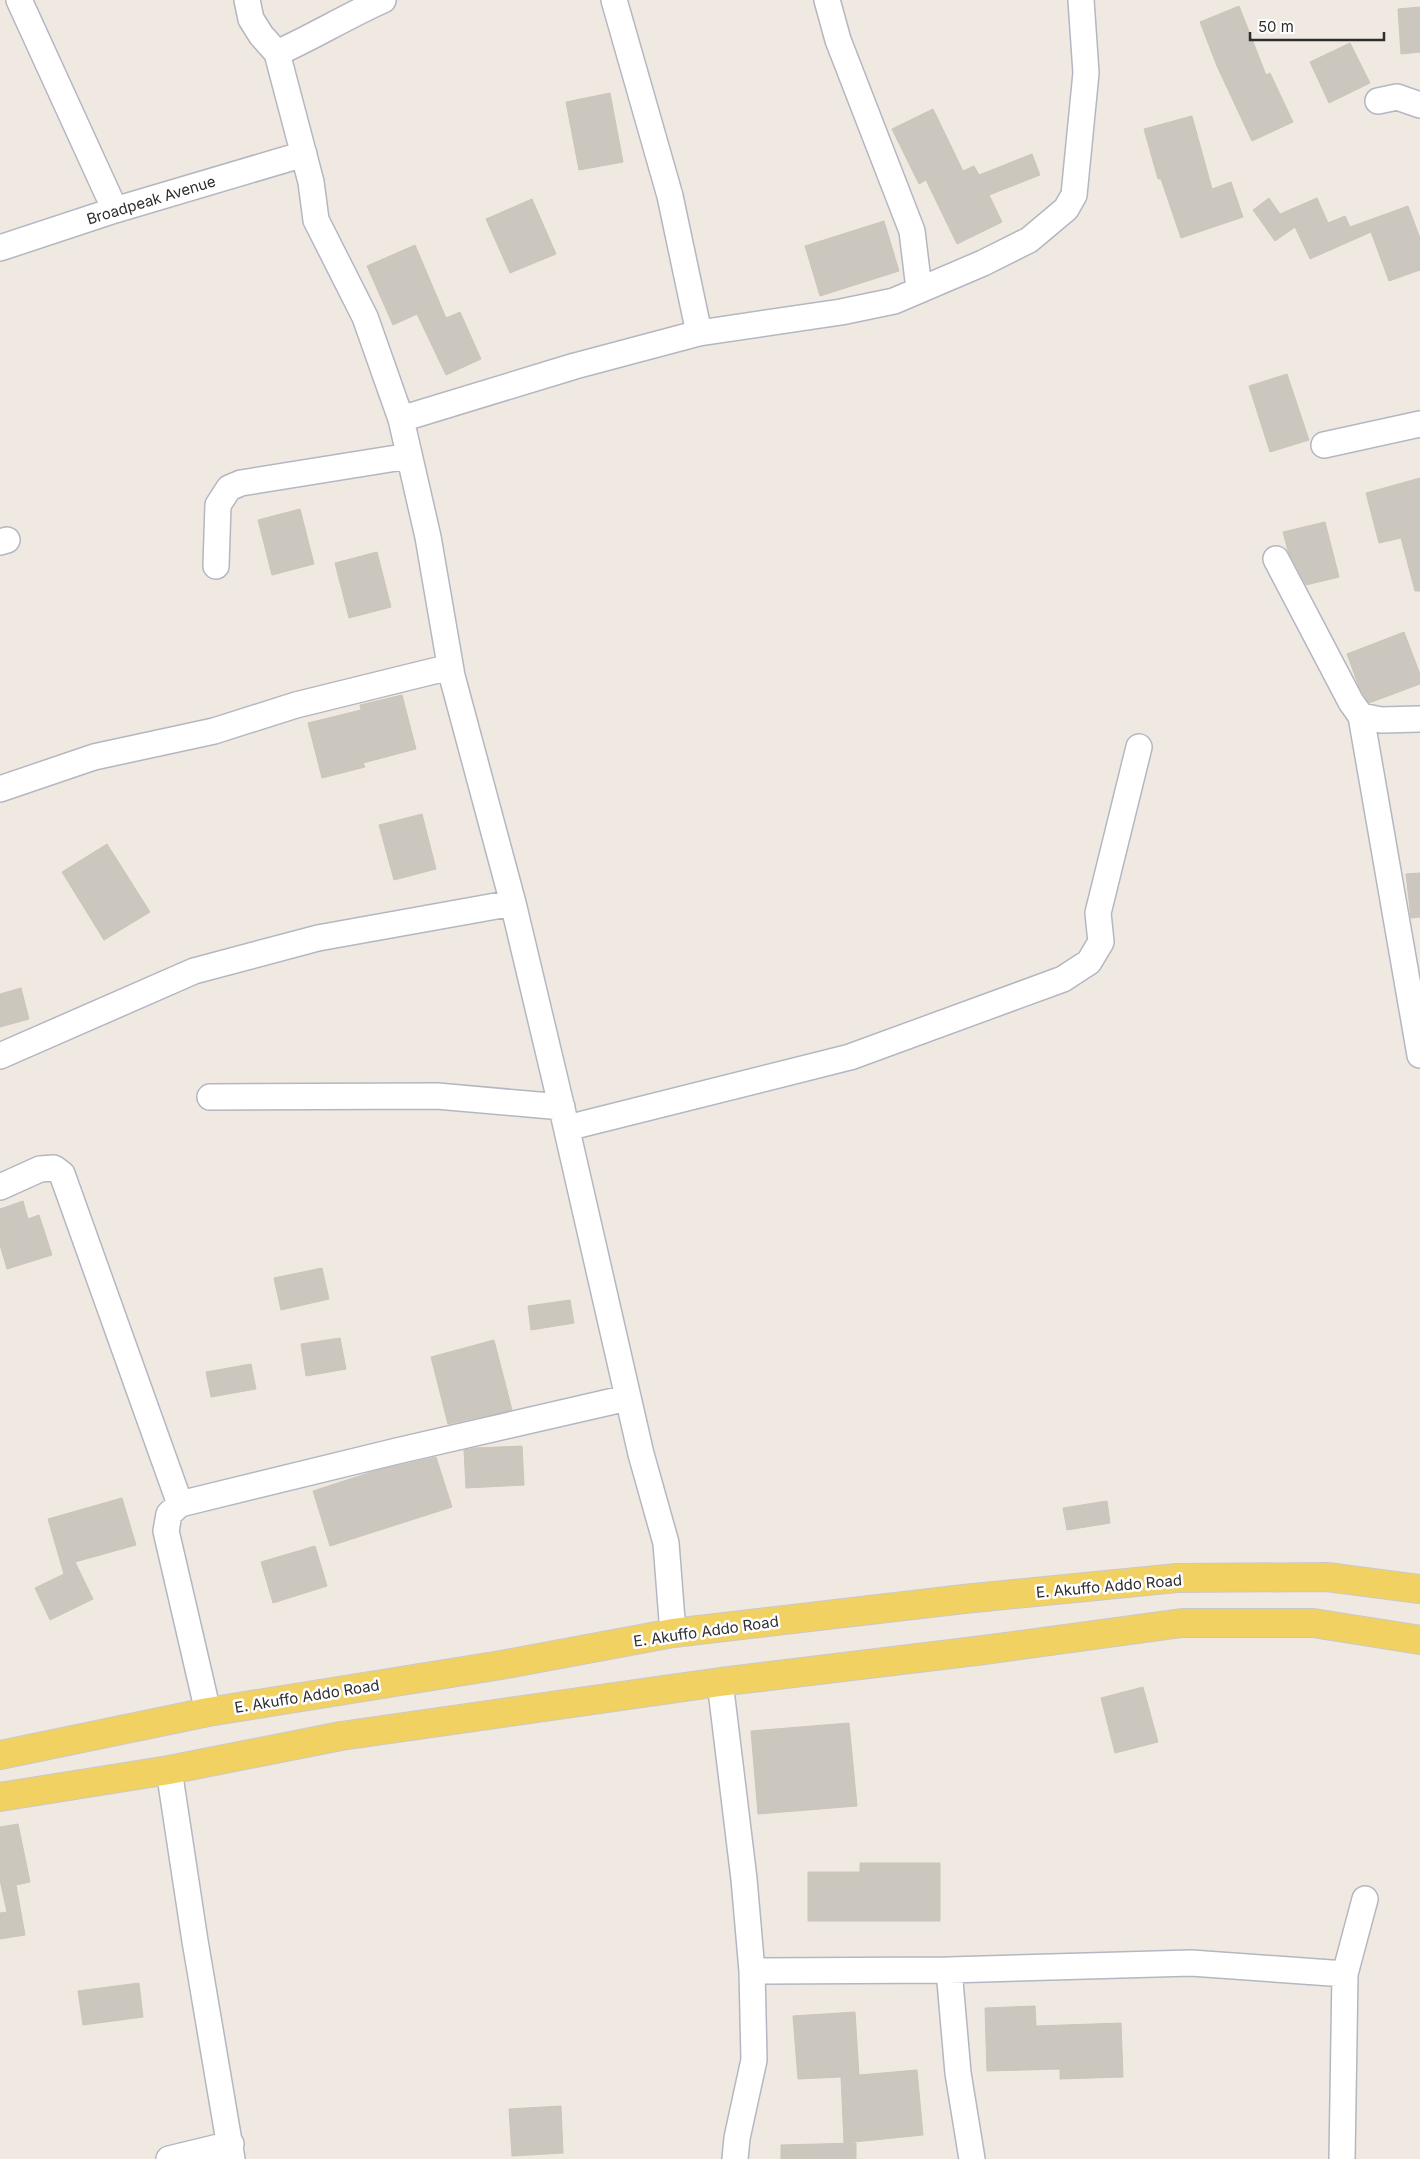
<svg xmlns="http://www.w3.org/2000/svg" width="1420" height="2159" viewBox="0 0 1420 2159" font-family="Inter,sans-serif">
<rect width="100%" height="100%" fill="#efe9e1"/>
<!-- building -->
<path fill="#cbc7bf" stroke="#cbc5ba" d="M 1239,6 L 1266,75 L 1270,73 L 1293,122 L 1252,141 L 1217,66 L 1200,22 Z
M 1420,7 L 1420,52 L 1401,54 L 1398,9 Z
M 1350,43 L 1370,83 L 1329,103 L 1310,62 Z
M 610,93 L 623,162 L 579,170 L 566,102 Z
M 933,109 L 963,171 L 974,166 L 979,175 L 1032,154 L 1040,175 L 989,195 L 1002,222 L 957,244 L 926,180 L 919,184 L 892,129 Z
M 1192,116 L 1212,189 L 1231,182 L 1243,217 L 1181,238 L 1161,179 L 1158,179 L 1144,129 Z
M 1269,198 L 1280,214 L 1317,198 L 1328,223 L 1345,216 L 1350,227 L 1408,206 L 1420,238 L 1420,270 L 1389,281 L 1371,232 L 1310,259 L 1295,227 L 1275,241 L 1253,210 Z
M 532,199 L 556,254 L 510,273 L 486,219 Z
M 884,221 L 899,271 L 820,296 L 805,246 Z
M 415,245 L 446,318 L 460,312 L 481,359 L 446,375 L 417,314 L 393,325 L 367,266 Z
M 1287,374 L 1309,440 L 1270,452 L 1249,386 Z
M 1420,478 L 1420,591 L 1415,591 L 1401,538 L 1379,543 L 1366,493 Z
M 300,509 L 314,564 L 272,575 L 258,520 Z
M 1325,522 L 1339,577 L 1306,585 L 1288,551 L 1283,532 Z
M 377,552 L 391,607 L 349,618 L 335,563 Z
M 1404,632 L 1420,674 L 1420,684 L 1369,703 L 1359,687 L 1347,654 Z
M 402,695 L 416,749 L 363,763 L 365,767 L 322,778 L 308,723 L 361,710 L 360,705 Z
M 422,814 L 436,869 L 394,880 L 379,825 Z
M 107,844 L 150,912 L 104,940 L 62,872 Z
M 1420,873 L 1420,917 L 1411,918 L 1406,874 Z
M 21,988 L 29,1019 L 0,1027 L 0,994 Z
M 23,1201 L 28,1219 L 39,1215 L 52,1255 L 7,1269 L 0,1245 L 0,1209 Z
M 322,1268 L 329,1299 L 281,1310 L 274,1278 Z
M 570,1300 L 574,1323 L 531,1330 L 528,1306 Z
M 340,1338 L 346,1369 L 306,1376 L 301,1344 Z
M 494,1340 L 512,1410 L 448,1424 L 431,1357 Z
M 251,1364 L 256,1389 L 211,1397 L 206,1372 Z
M 522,1446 L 524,1485 L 466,1488 L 464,1450 L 475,1448 Z
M 436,1457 L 452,1507 L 330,1546 L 313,1491 L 378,1470 Z
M 122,1498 L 136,1545 L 75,1562 L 93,1599 L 50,1620 L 35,1588 L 64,1574 L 48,1519 Z
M 1107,1501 L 1110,1523 L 1067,1530 L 1063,1508 Z
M 315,1546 L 327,1586 L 273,1603 L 261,1562 Z
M 1143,1687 L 1158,1742 L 1115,1753 L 1101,1698 Z
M 849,1723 L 857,1806 L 758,1814 L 751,1731 Z
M 18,1824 L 30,1882 L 16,1885 L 25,1935 L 0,1939 L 0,1913 L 7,1912 L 0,1880 L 0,1827 Z
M 860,1863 L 940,1863 L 940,1921 L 808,1921 L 808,1872 L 860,1872 Z
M 139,1983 L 143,2017 L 83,2025 L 78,1991 Z
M 1035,2006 L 1036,2026 L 1121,2023 L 1123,2077 L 1060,2079 L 1060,2069 L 987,2071 L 985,2008 Z
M 855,2012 L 859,2075 L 917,2070 L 923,2135 L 844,2143 L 841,2077 L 798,2079 L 793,2016 Z
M 561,2106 L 563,2153 L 512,2156 L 509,2109 Z
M 856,2143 L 856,2159 L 781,2159 L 781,2145 Z"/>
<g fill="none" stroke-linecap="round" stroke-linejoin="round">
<defs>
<path id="minor" d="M 19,0 L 115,210
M 247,0 L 251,19 L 261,35 L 277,53 L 311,182 L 316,220 L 365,317 L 401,419 L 428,537 L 452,676 L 513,903 L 563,1113 L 641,1454 L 666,1543 L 673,1633
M 614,0 L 670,196 L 699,333
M 827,0 L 838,40 L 912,231 L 919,289
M 277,53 C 313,37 347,16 383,0
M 1378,101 L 1397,97 L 1420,105
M 0,248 L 115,210 L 304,154
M 401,419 L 575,366 L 699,333 L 841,312 L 894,301 L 983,263 L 1029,240 L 1066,209 L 1074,195 L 1086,73 L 1081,0
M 1324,445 L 1420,424
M 0,542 L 7,540
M 1276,559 L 1351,702 L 1361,716 L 1381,720 L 1420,719
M 216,566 L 218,505 L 229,488 L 241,483 L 409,456
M 1361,716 L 1420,1055
M 0,789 L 94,757 L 214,731 L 296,705 L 450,667
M 0,1056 L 194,971 L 318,938 L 513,903
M 210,1097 L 437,1096 L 562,1107
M 567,1128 L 850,1057 L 1063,979 L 1089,962 L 1101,942 L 1098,913 L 1139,747
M 0,1187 L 40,1169 L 54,1168 L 62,1174 L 180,1504
M 720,1682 L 744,1879 L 752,1971 L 754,2060 L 737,2138 L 735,2159
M 208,1712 L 166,1531 L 169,1514 L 180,1504 L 397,1451 L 627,1398
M 169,1770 L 195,1941 L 232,2159
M 949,1970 L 958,2073 L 972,2159
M 752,1971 L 949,1970 L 1191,1963 L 1345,1974
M 169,2159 L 231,2144
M 1342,2159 L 1345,1974 L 1365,1899"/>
<path id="major" d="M 0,1755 L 208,1712 L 501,1665 L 673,1633 L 964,1599 L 1177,1578 L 1327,1577 L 1420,1589
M 0,1797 L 169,1770 L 341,1736 L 720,1682 L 984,1650 L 1182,1623 L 1313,1623 L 1420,1640"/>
</defs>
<!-- minor casing -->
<use href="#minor" stroke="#b4b7c1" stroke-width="28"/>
<!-- major casing -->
<use href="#major" stroke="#c9c9c9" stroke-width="30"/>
<!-- minor -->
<use href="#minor" stroke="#fff" stroke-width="25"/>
<!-- major -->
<use href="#major" stroke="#f2d163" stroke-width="28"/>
</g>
<g text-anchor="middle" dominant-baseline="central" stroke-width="5" stroke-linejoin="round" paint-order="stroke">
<!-- street labels -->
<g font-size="15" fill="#2e2e2e" stroke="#fff">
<text transform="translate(151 200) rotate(-17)">Broadpeak Avenue</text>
<text transform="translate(1109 1586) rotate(-5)">E. Akuffo Addo Road</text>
<text transform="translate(706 1631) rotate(-8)">E. Akuffo Addo Road</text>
<text transform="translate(307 1696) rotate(-9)">E. Akuffo Addo Road</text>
</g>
</g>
<!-- scale -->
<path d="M1250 32v8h134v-8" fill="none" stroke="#2e2e2e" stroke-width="2.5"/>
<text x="1258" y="32" font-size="15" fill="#2e2e2e" stroke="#ffffff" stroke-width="4" paint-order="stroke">50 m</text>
</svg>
